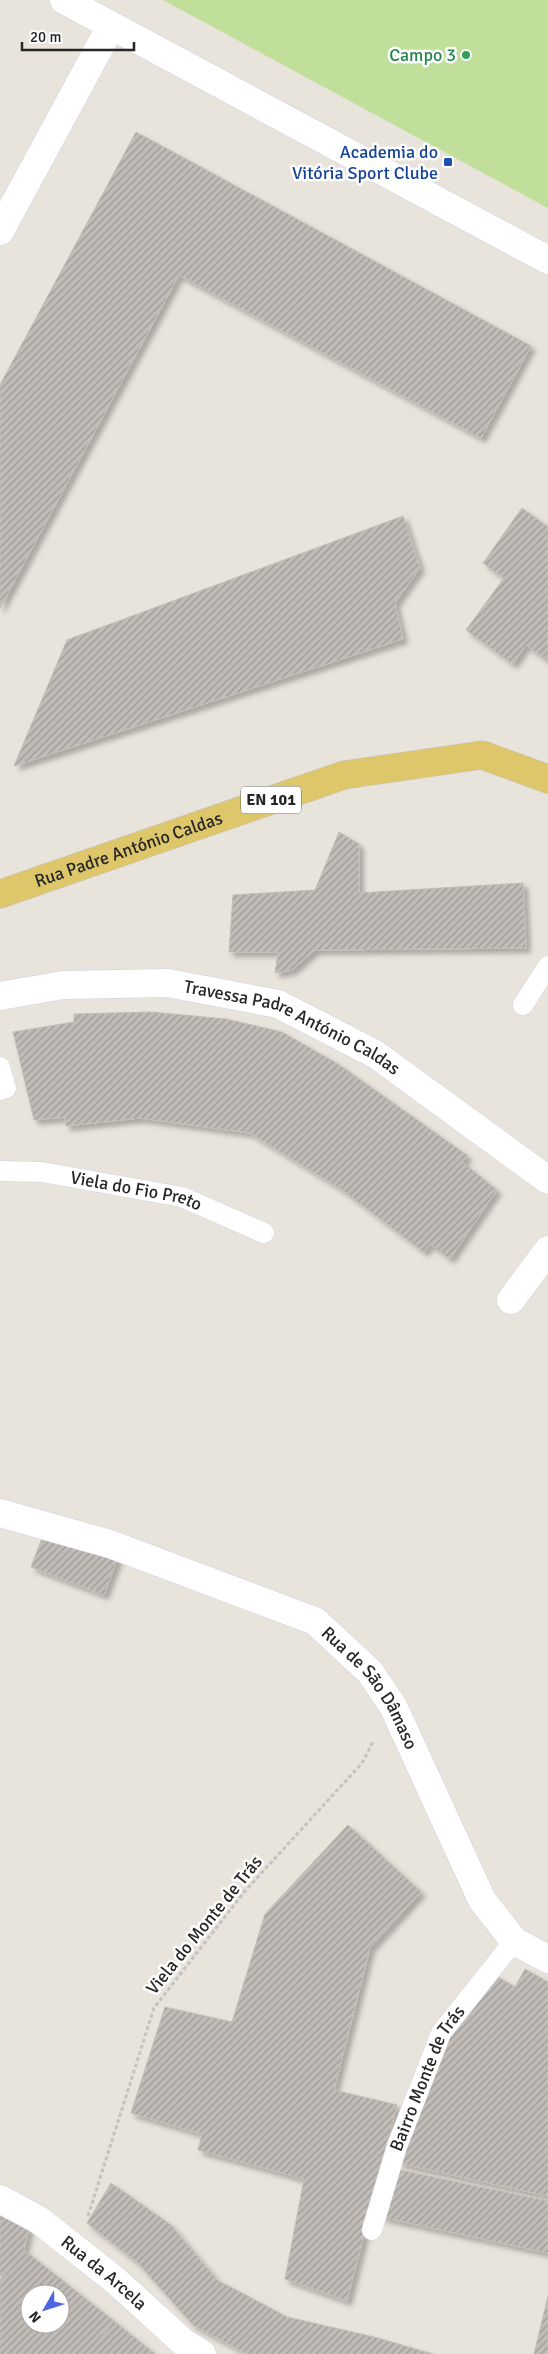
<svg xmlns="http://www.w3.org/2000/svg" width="548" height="2354" viewBox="0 0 548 2354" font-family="Signika,sans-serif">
<defs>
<pattern id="building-hatch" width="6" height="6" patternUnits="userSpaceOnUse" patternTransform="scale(1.25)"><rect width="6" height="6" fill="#c1bcb7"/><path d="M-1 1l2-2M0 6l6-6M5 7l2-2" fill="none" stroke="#9d9995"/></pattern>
<filter id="shadow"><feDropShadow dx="4.5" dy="4.5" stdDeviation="2.5" flood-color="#0004"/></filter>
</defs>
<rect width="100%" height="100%" fill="#e8e3db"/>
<!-- pitch -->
<path fill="#c0df9a" d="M 163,0 L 548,0 L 548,208 Z"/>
<!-- building -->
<path fill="url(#building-hatch)" stroke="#c3beb5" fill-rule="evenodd" filter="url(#shadow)" d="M 136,132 L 531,346 L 481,438 L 179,275 L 0,608 L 0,385 Z
M 522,508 L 548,527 L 548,661 L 526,645 L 513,664 L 466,630 L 504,578 L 483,563 Z
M 403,516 L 420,568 L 395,603 L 403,639 L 14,766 L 67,640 Z
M 339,832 L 359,844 L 359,893 L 523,883 L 526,948 L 315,950 L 292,970 L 275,973 L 278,952 L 229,952 L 233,895 L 315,890 Z
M 151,1012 L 226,1019 L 282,1032 L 338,1064 L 468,1156 L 462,1162 L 497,1190 L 450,1259 L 430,1244 L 424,1252 L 341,1189 L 250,1133 L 140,1118 L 66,1126 L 65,1117 L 34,1120 L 13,1032 L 74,1022 L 74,1014 Z
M 46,1528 L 119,1555 L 104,1595 L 31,1567 Z
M 348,1825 L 421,1892 L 370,1948 L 334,2090 L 397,2105 L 347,2301 L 285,2279 L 304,2179 L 198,2150 L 202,2134 L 131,2113 L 165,2007 L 232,2022 L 265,1914 Z
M 525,1969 L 548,1982 L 548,2196 L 398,2163 L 451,2030 L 493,1974 L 515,1987 Z
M 395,2169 L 548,2201 L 548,2253 L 381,2217 Z
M 111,2183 L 171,2225 L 217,2280 L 287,2317 L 374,2337 L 433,2354 L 247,2354 L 193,2325 L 138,2263 L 87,2223 Z
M 0,2216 L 29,2228 L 24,2250 L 3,2277 L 0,2276 Z
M 24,2250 L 114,2321 L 88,2354 L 0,2354 L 0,2280 ZM 30,2294 L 60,2294 L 60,2324 L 30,2324 Z
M 548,2296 L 548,2354 L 534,2354 L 540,2329 Z
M 114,2321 L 155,2354 L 88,2354 Z"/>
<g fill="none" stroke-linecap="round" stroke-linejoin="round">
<defs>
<g id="lane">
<path d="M 523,1005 L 548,966"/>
<path d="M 0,1067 L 6,1088 L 0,1090"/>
<path id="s1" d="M 0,1171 L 42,1172 L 182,1197 L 264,1233"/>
<path id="s2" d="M 372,2230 L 397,2146 L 441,2033 L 514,1941"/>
</g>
<g id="street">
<path d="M 64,0 L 548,260"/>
<path d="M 0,231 L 111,26"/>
<path id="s3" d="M 0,996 L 63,985 L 168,983 L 278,1004 L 375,1054 L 548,1180"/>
<path d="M 511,1300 L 548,1250"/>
<path id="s4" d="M 0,1513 L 110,1544 L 315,1621 L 370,1672 L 393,1706 L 482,1900 L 514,1941 L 548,1959"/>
<path id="s5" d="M 0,2199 L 39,2220 L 116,2281 L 183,2342 L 202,2354"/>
</g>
<g id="primary">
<path id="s6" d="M 0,894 L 344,775 L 482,755 L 548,779"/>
</g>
</defs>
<!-- lane casing -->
<use href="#lane" stroke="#d0d3df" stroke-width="21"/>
<!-- street casing -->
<use href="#street" stroke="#d0d3df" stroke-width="29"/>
<!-- primary casing -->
<use href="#primary" stroke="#c3c3c3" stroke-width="29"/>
<!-- path -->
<path stroke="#c3c3c3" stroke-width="3" stroke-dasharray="4 2.5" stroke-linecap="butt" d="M 88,2216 L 154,2008 L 245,1891 L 362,1763 L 373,1742"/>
<!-- lane -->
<use href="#lane" stroke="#fff" stroke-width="20"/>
<!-- street -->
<use href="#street" stroke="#fff" stroke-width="28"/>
<!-- primary -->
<use href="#primary" stroke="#dec66a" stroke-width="28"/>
</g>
<!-- markers -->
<circle fill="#2e9e5b" stroke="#fff" stroke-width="2" cx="466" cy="55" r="5"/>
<rect fill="#1a4fb4" stroke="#fff" stroke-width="2" x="443" y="157" width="10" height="10" rx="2.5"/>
<g text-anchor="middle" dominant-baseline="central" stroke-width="5" stroke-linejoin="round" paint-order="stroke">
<!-- shield labels -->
<rect fill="#fff" stroke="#686868" stroke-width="1" x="241" y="786.5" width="60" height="27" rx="4"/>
<g font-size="16" font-weight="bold" fill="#272727">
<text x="271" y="800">EN 101</text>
</g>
<!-- leisure labels -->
<g font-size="18" fill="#27864d" stroke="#fff" text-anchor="end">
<text x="456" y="55">Campo 3</text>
</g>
<!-- transit labels -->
<g font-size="18" fill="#164399" stroke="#fff" text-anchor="end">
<text x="438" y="152">Academia do<tspan x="438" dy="21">Vitória Sport Clube</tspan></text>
</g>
<!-- street labels -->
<g font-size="18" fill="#272727" stroke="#fff">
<text stroke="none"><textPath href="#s6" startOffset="136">Rua Padre António Caldas</textPath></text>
<text stroke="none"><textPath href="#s3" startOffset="302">Travessa Padre António Caldas</textPath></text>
<text stroke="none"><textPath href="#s1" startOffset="138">Viela do Fio Preto</textPath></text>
<text stroke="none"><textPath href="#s4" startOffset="421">Rua de São Dâmaso</textPath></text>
<text transform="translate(204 1925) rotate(-51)">Viela do Monte de Trás</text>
<text stroke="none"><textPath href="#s2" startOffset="162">Bairro Monte de Trás</textPath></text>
<text stroke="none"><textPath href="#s5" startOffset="128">Rua da Arcela</textPath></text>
</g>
</g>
<!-- north arrow -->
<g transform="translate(45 2309) rotate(231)"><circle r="24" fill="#ffffff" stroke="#a9a9a9"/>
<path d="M0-4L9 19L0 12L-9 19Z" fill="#4e65e2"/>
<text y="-8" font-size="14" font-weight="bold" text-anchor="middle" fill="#272727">N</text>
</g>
<!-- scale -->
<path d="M22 42v8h112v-8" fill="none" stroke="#272727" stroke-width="2.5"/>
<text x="30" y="42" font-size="15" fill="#272727" stroke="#ffffff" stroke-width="4" paint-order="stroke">20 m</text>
</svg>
